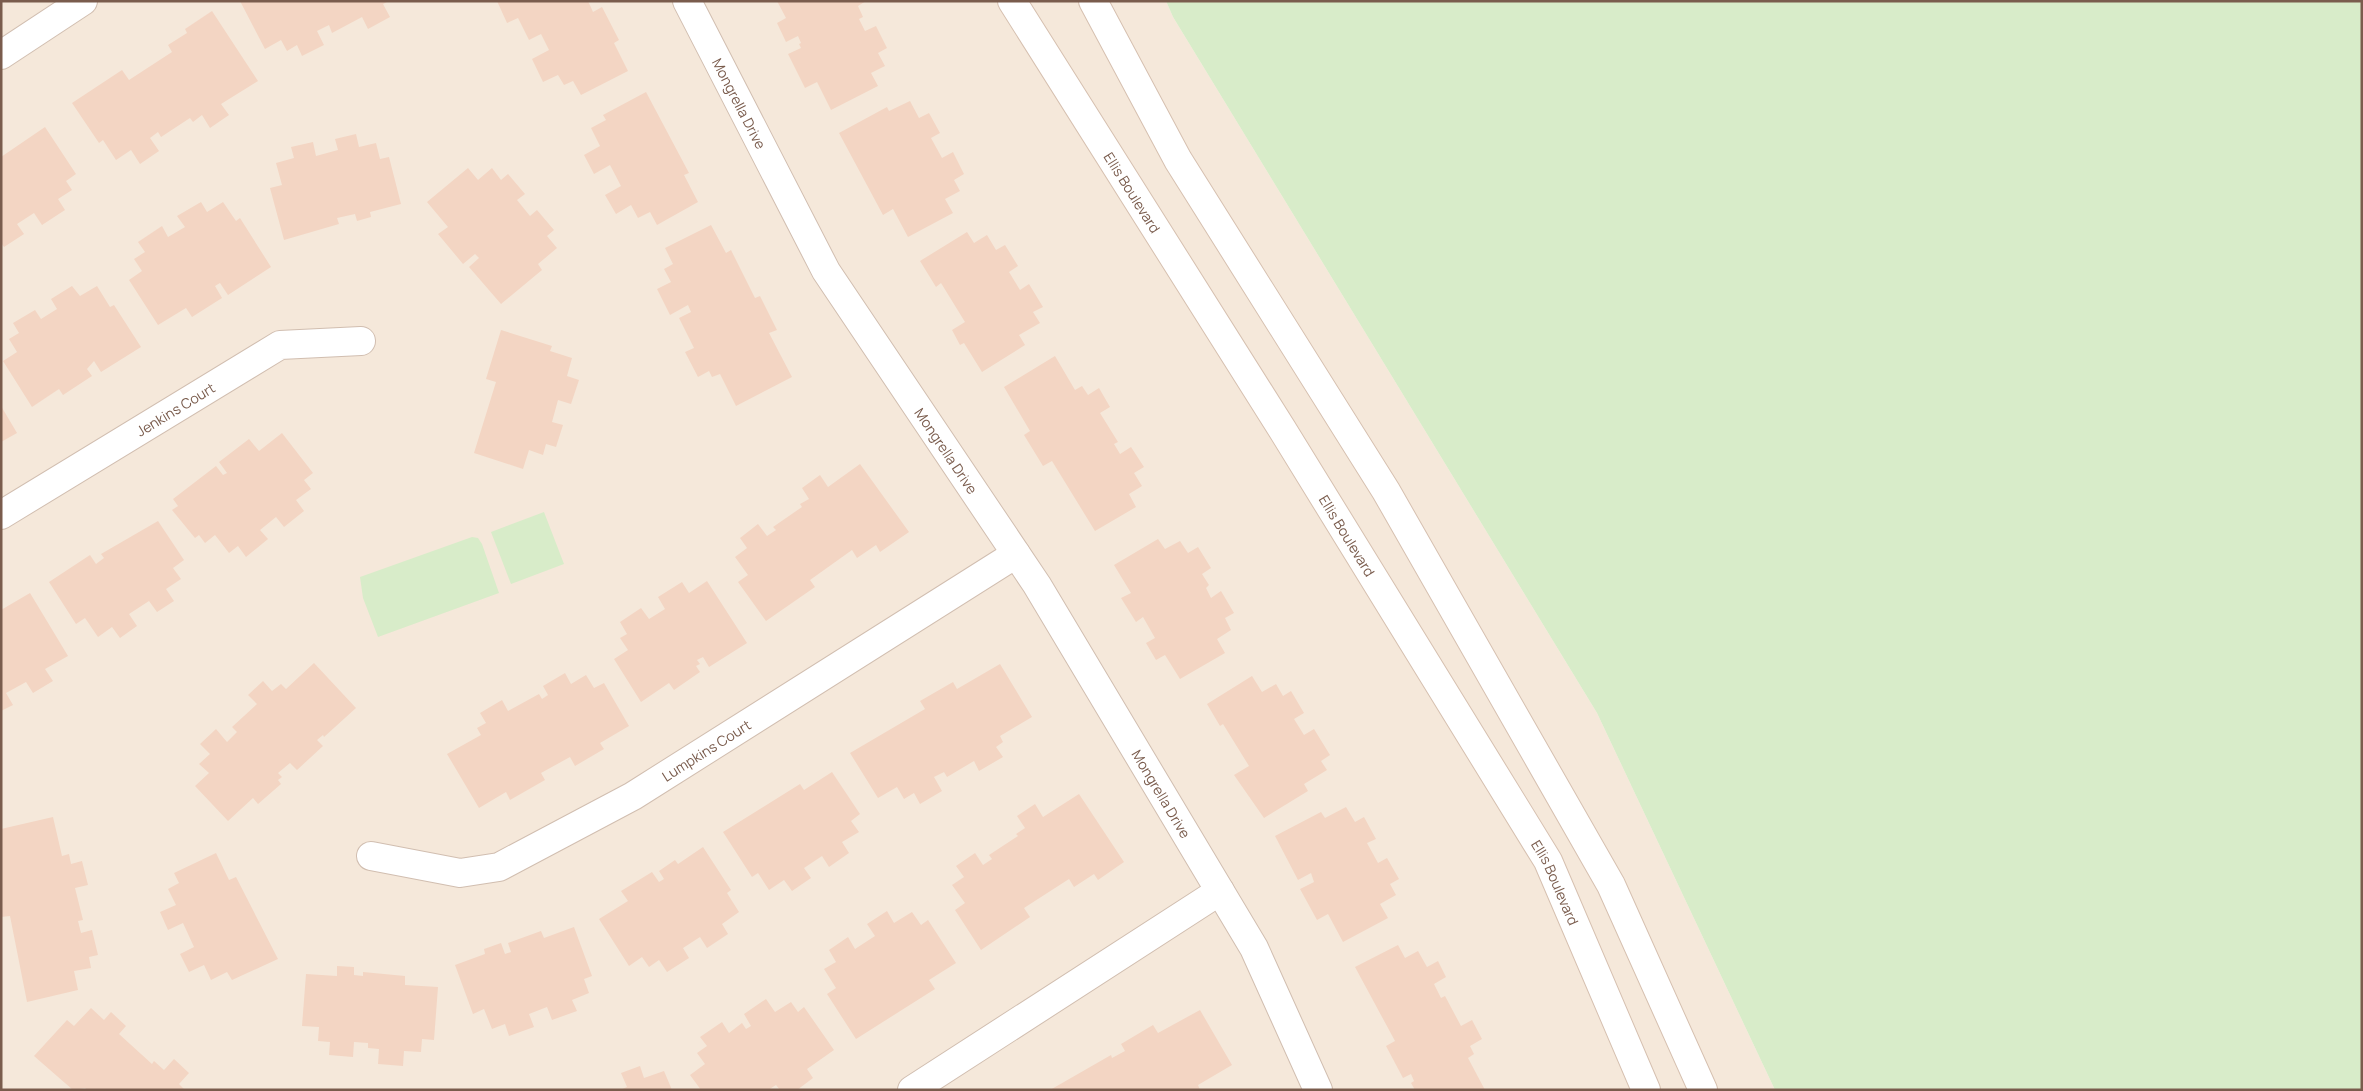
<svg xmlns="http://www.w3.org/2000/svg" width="2363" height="1091" viewBox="0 0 2363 1091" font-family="Manrope,sans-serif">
<rect width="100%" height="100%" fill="#fdf6ec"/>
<!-- residential -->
<path fill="#f5e8da" d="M 1,1 L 1166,1 L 1173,17 L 1597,713 L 1775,1090 L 1,1090 Z"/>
<!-- green -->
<path fill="#d8ecc9" d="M 1166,1 L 2362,1 L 2362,1090 L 1775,1090 L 1597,713 L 1173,17 Z
M 544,512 L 564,564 L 511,584 L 491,532 Z
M 472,537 L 478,538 L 482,544 L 499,593 L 378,637 L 363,598 L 360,577 Z"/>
<!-- building -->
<path fill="#f3d5c3" d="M 240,1 L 389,1 L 383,4 L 390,17 L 368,29 L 362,17 L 332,33 L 329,25 L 317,31 L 324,45 L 302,56 L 297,45 L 287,51 L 281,40 L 265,49 Z
M 497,1 L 588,1 L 593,12 L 602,7 L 619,40 L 614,43 L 628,71 L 581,95 L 573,81 L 564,85 L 558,75 L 543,82 L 532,59 L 549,50 L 541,34 L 529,40 L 518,18 L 507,23 Z
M 777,1 L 866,1 L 858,6 L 863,17 L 859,19 L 865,31 L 876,26 L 887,48 L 878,53 L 885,66 L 871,73 L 878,86 L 831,110 L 817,82 L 805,88 L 788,54 L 801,48 L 799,44 L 801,43 L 798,36 L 786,42 L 777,23 L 786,18 Z
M 212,11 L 258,81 L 221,104 L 229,115 L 210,128 L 202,115 L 193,122 L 190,118 L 161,137 L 158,132 L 150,138 L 159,151 L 140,164 L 131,150 L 116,160 L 103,140 L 99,143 L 72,103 L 122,70 L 129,80 L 172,52 L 168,45 L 187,33 L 185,29 Z
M 646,92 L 689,173 L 684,175 L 698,202 L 657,225 L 650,212 L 638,218 L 631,205 L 616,214 L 605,195 L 621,186 L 610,165 L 594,174 L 584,155 L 600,146 L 591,128 L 606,120 L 603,115 Z
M 910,101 L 919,118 L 929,113 L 940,133 L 931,138 L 942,158 L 953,152 L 964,174 L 954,180 L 960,191 L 945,199 L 953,213 L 908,237 L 893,209 L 883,215 L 839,133 L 887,107 L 889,111 Z
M 45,127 L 76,174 L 66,181 L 72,190 L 58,199 L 65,210 L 42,225 L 34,213 L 17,224 L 24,234 L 4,247 L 1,243 L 1,157 Z
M 356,134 L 359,147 L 376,143 L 380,159 L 389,157 L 401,204 L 370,212 L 371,217 L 357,221 L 355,214 L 337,218 L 339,224 L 284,240 L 270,188 L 282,185 L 276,163 L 294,158 L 291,147 L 313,142 L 316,156 L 338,150 L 335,139 Z
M 468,168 L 478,180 L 492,168 L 501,180 L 508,174 L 525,194 L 517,200 L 530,216 L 537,210 L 554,230 L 547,236 L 557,248 L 538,264 L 542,270 L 501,304 L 469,267 L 479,258 L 475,254 L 463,264 L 438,234 L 448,227 L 427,202 Z
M 201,202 L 207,212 L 223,202 L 236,221 L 240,218 L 271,267 L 228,295 L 220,283 L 215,286 L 222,298 L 192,317 L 186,308 L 158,325 L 129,280 L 142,271 L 134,259 L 145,252 L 138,242 L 162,226 L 168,237 L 185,227 L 177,216 Z
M 711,225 L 726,253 L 731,250 L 755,298 L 760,296 L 777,330 L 769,333 L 792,377 L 736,406 L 720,374 L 712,377 L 709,371 L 698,377 L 685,352 L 694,348 L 679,318 L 691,312 L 688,305 L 670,315 L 657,289 L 671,282 L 664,269 L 673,264 L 665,248 Z
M 967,232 L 974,243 L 987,235 L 996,250 L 1005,245 L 1018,266 L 1009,272 L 1020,290 L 1029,284 L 1043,307 L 1033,312 L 1040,323 L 1019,335 L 1025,345 L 982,372 L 964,343 L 960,345 L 952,330 L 965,322 L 941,283 L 936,287 L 920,261 Z
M 72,286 L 80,296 L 97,286 L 110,307 L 114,305 L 141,347 L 101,372 L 94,361 L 87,369 L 92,376 L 63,395 L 59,389 L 32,407 L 3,361 L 17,352 L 9,339 L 19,333 L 13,323 L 35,310 L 41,319 L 57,309 L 51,299 Z
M 501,330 L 552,346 L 550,351 L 572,358 L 567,376 L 579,380 L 571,404 L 558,400 L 552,422 L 563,425 L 556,447 L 546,444 L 543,455 L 529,450 L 523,469 L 474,453 L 496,382 L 486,379 Z
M 1055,356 L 1075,390 L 1082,386 L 1088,395 L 1099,388 L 1110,407 L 1100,413 L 1118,442 L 1114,444 L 1120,454 L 1131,447 L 1144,467 L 1134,473 L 1142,486 L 1129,494 L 1136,507 L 1095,531 L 1052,461 L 1043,466 L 1024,435 L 1030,431 L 1004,387 Z
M 1,406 L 17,433 L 1,442 Z
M 282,433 L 313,473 L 304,480 L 311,489 L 296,500 L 304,511 L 284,527 L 276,517 L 260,530 L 268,539 L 246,557 L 238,546 L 229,553 L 215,535 L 205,543 L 199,535 L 195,538 L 172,510 L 178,506 L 173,499 L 216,466 L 223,475 L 227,473 L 219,462 L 249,439 L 259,451 Z
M 860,464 L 909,532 L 880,552 L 876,545 L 857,558 L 852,550 L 810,580 L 815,587 L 766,621 L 738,582 L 748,575 L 735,557 L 747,548 L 740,538 L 758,524 L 767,536 L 776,530 L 773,527 L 802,507 L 800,504 L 809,499 L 802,488 L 820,475 L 828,487 Z
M 158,521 L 184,560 L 173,568 L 181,579 L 166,589 L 174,601 L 157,612 L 149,601 L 129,614 L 137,626 L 120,638 L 112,627 L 98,637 L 85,618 L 76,624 L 49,582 L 90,555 L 96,564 L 104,558 L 101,554 Z
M 1158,539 L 1165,549 L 1180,541 L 1188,553 L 1198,547 L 1211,568 L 1202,574 L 1209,585 L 1206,588 L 1211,598 L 1221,591 L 1234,613 L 1225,618 L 1231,630 L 1217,639 L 1225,653 L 1180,679 L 1165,655 L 1156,660 L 1146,643 L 1155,638 L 1143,617 L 1136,622 L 1121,598 L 1131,593 L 1114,565 Z
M 707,581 L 747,643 L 709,667 L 703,657 L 697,660 L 700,664 L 696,666 L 700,672 L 674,690 L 669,683 L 641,702 L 614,659 L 628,650 L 620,638 L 627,634 L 620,622 L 641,608 L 649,619 L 665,609 L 658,597 L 682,582 L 689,593 Z
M 30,593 L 68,656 L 45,669 L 53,681 L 33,693 L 26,682 L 6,693 L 13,705 L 1,711 L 1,610 Z
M 314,663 L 356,708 L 324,737 L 323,735 L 317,740 L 323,746 L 297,770 L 290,763 L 278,773 L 282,777 L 278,780 L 281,784 L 258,804 L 253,798 L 228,821 L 195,786 L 209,773 L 199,764 L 210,754 L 200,744 L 216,729 L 227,742 L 237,732 L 232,727 L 257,704 L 248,695 L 263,681 L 272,691 L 281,684 L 286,689 Z
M 1000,664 L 1032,717 L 1000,736 L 1003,742 L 996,747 L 1003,757 L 979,771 L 974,761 L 947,777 L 944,772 L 934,777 L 942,791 L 920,804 L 914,793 L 904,799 L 897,787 L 878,798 L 850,753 L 925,709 L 920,701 L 953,682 L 957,689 Z
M 565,673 L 571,684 L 586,675 L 594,688 L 604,683 L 629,726 L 600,743 L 604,749 L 575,766 L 570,757 L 541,773 L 545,780 L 510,800 L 506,792 L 479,808 L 447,754 L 481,735 L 477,728 L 486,723 L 480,713 L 502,700 L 508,711 L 539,694 L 542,699 L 548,695 L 543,686 Z
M 1252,676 L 1262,692 L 1276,684 L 1283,696 L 1291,691 L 1304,713 L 1294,719 L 1304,735 L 1314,729 L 1330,755 L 1321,761 L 1327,770 L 1304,784 L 1308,791 L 1264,818 L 1234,775 L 1249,766 L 1223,724 L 1220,726 L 1207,704 Z
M 832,772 L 860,814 L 851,821 L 859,832 L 842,842 L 849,853 L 829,867 L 822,856 L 804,868 L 811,878 L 792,891 L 784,880 L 769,890 L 758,873 L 752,877 L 723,832 L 800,784 L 804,790 Z
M 1079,794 L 1124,862 L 1098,880 L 1094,874 L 1074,887 L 1069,879 L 1024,908 L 1030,917 L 981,950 L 955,910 L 965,903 L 952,885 L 964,877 L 956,866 L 975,853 L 983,865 L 992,859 L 989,855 L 1018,836 L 1016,834 L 1025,828 L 1017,816 L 1035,804 L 1043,817 Z
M 1346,807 L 1355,822 L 1364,817 L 1376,839 L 1367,843 L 1378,863 L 1387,858 L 1399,879 L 1390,884 L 1396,895 L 1380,904 L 1388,918 L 1343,942 L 1328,914 L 1317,920 L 1300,889 L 1314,882 L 1311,873 L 1298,880 L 1275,836 L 1321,812 L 1325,818 Z
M 53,817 L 62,856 L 69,854 L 71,864 L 82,861 L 88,885 L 75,888 L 83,920 L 78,921 L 81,933 L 92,930 L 98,955 L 89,957 L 91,968 L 74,971 L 78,990 L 27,1002 L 10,916 L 1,917 L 1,829 Z
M 703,847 L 731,890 L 727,893 L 739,912 L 722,924 L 728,934 L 707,948 L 700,937 L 683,948 L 689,958 L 667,972 L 659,960 L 649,967 L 642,957 L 629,966 L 599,919 L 628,901 L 621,891 L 652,872 L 659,882 L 664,879 L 659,871 L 675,860 L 678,864 Z
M 216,853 L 229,880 L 236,877 L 278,959 L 232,980 L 227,972 L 211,980 L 204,965 L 189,972 L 180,954 L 194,947 L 183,923 L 168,930 L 160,912 L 176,905 L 168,889 L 179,883 L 174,873 Z
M 887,911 L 894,923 L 912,912 L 921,925 L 928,920 L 956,963 L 929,980 L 935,989 L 856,1039 L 827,994 L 836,988 L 824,969 L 836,962 L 829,950 L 848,937 L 855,949 L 875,936 L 867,924 Z
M 574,927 L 592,976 L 584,979 L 589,993 L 572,1000 L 577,1011 L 552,1020 L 547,1007 L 529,1014 L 534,1027 L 509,1036 L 505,1024 L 492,1029 L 484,1009 L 473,1014 L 455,965 L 485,954 L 484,949 L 501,943 L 505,954 L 511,952 L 508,943 L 541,931 L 544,938 Z
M 1398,945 L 1405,958 L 1418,951 L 1427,967 L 1438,961 L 1446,977 L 1434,984 L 1441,998 L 1445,996 L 1461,1026 L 1472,1020 L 1482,1039 L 1470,1046 L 1474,1054 L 1468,1058 L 1485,1090 L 1415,1090 L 1411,1083 L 1414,1081 L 1411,1074 L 1403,1078 L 1386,1046 L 1395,1041 L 1355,967 Z
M 337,966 L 354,967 L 354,975 L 363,976 L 363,972 L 405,976 L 405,985 L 438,987 L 434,1040 L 422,1039 L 421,1052 L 404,1051 L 403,1066 L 378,1064 L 379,1049 L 368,1048 L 368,1043 L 354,1042 L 353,1057 L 329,1055 L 330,1042 L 318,1041 L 319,1027 L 302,1026 L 306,974 L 337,976 Z
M 766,999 L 775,1012 L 791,1002 L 798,1012 L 804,1007 L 834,1050 L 807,1069 L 813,1078 L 797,1090 L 780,1090 L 776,1085 L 768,1090 L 701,1090 L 690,1075 L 705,1064 L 697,1053 L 707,1046 L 700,1037 L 722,1022 L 729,1033 L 742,1023 L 746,1029 L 751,1026 L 744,1014 Z
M 91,1008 L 104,1020 L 111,1012 L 126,1026 L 119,1034 L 152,1064 L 154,1061 L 164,1070 L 174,1059 L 189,1073 L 179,1084 L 185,1090 L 87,1090 L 85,1088 L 73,1090 L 34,1056 L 67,1020 L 74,1026 Z
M 1200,1010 L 1232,1065 L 1198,1085 L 1200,1090 L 1050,1090 L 1111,1055 L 1112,1058 L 1125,1051 L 1121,1044 L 1153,1025 L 1158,1033 Z
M 640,1066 L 644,1078 L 664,1071 L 672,1090 L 620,1090 L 627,1087 L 621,1073 Z"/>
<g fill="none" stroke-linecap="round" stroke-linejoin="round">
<defs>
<g id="street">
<path id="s1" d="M 687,1 L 826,271 L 1037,585 L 1254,948 L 1318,1090"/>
<path d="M 1,55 L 83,1"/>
<path id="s2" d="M 1,515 L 280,345 L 361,341"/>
<path id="s3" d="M 371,856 L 460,873 L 499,867 L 633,796 L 1016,554"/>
<path d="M 912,1090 L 1220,891"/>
</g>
<g id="secondary">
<path id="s4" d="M 1012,1 L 1282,429 L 1548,861 L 1646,1090"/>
<path d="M 1093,1 L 1178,160 L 1386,491 L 1611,885 L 1703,1090"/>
</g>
</defs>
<!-- street casing -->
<use href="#street" stroke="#d1beb0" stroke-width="30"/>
<!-- secondary casing -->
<use href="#secondary" stroke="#d6c0b0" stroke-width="30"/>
<!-- street -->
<use href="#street" stroke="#fff" stroke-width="28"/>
<!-- secondary -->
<use href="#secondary" stroke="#fff" stroke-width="28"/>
</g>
<g text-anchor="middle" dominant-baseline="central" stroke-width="4" stroke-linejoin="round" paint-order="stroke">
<!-- street labels -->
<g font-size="14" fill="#7a5c4d" stroke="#fffaf3">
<text stroke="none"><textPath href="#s1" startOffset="115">Mongrella Drive</textPath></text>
<text stroke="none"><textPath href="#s4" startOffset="226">Ellis Boulevard</textPath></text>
<text stroke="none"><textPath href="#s2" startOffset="204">Jenkins Court</textPath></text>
<text stroke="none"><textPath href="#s1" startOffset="520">Mongrella Drive</textPath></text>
<text stroke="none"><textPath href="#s4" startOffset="631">Ellis Boulevard</textPath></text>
<text stroke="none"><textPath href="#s3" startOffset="368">Lumpkins Court</textPath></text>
<text stroke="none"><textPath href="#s1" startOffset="925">Mongrella Drive</textPath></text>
<text stroke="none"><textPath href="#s4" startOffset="1036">Ellis Boulevard</textPath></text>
</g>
</g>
<!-- border -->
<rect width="2363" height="1091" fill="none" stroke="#7a5c4d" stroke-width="5"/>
</svg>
